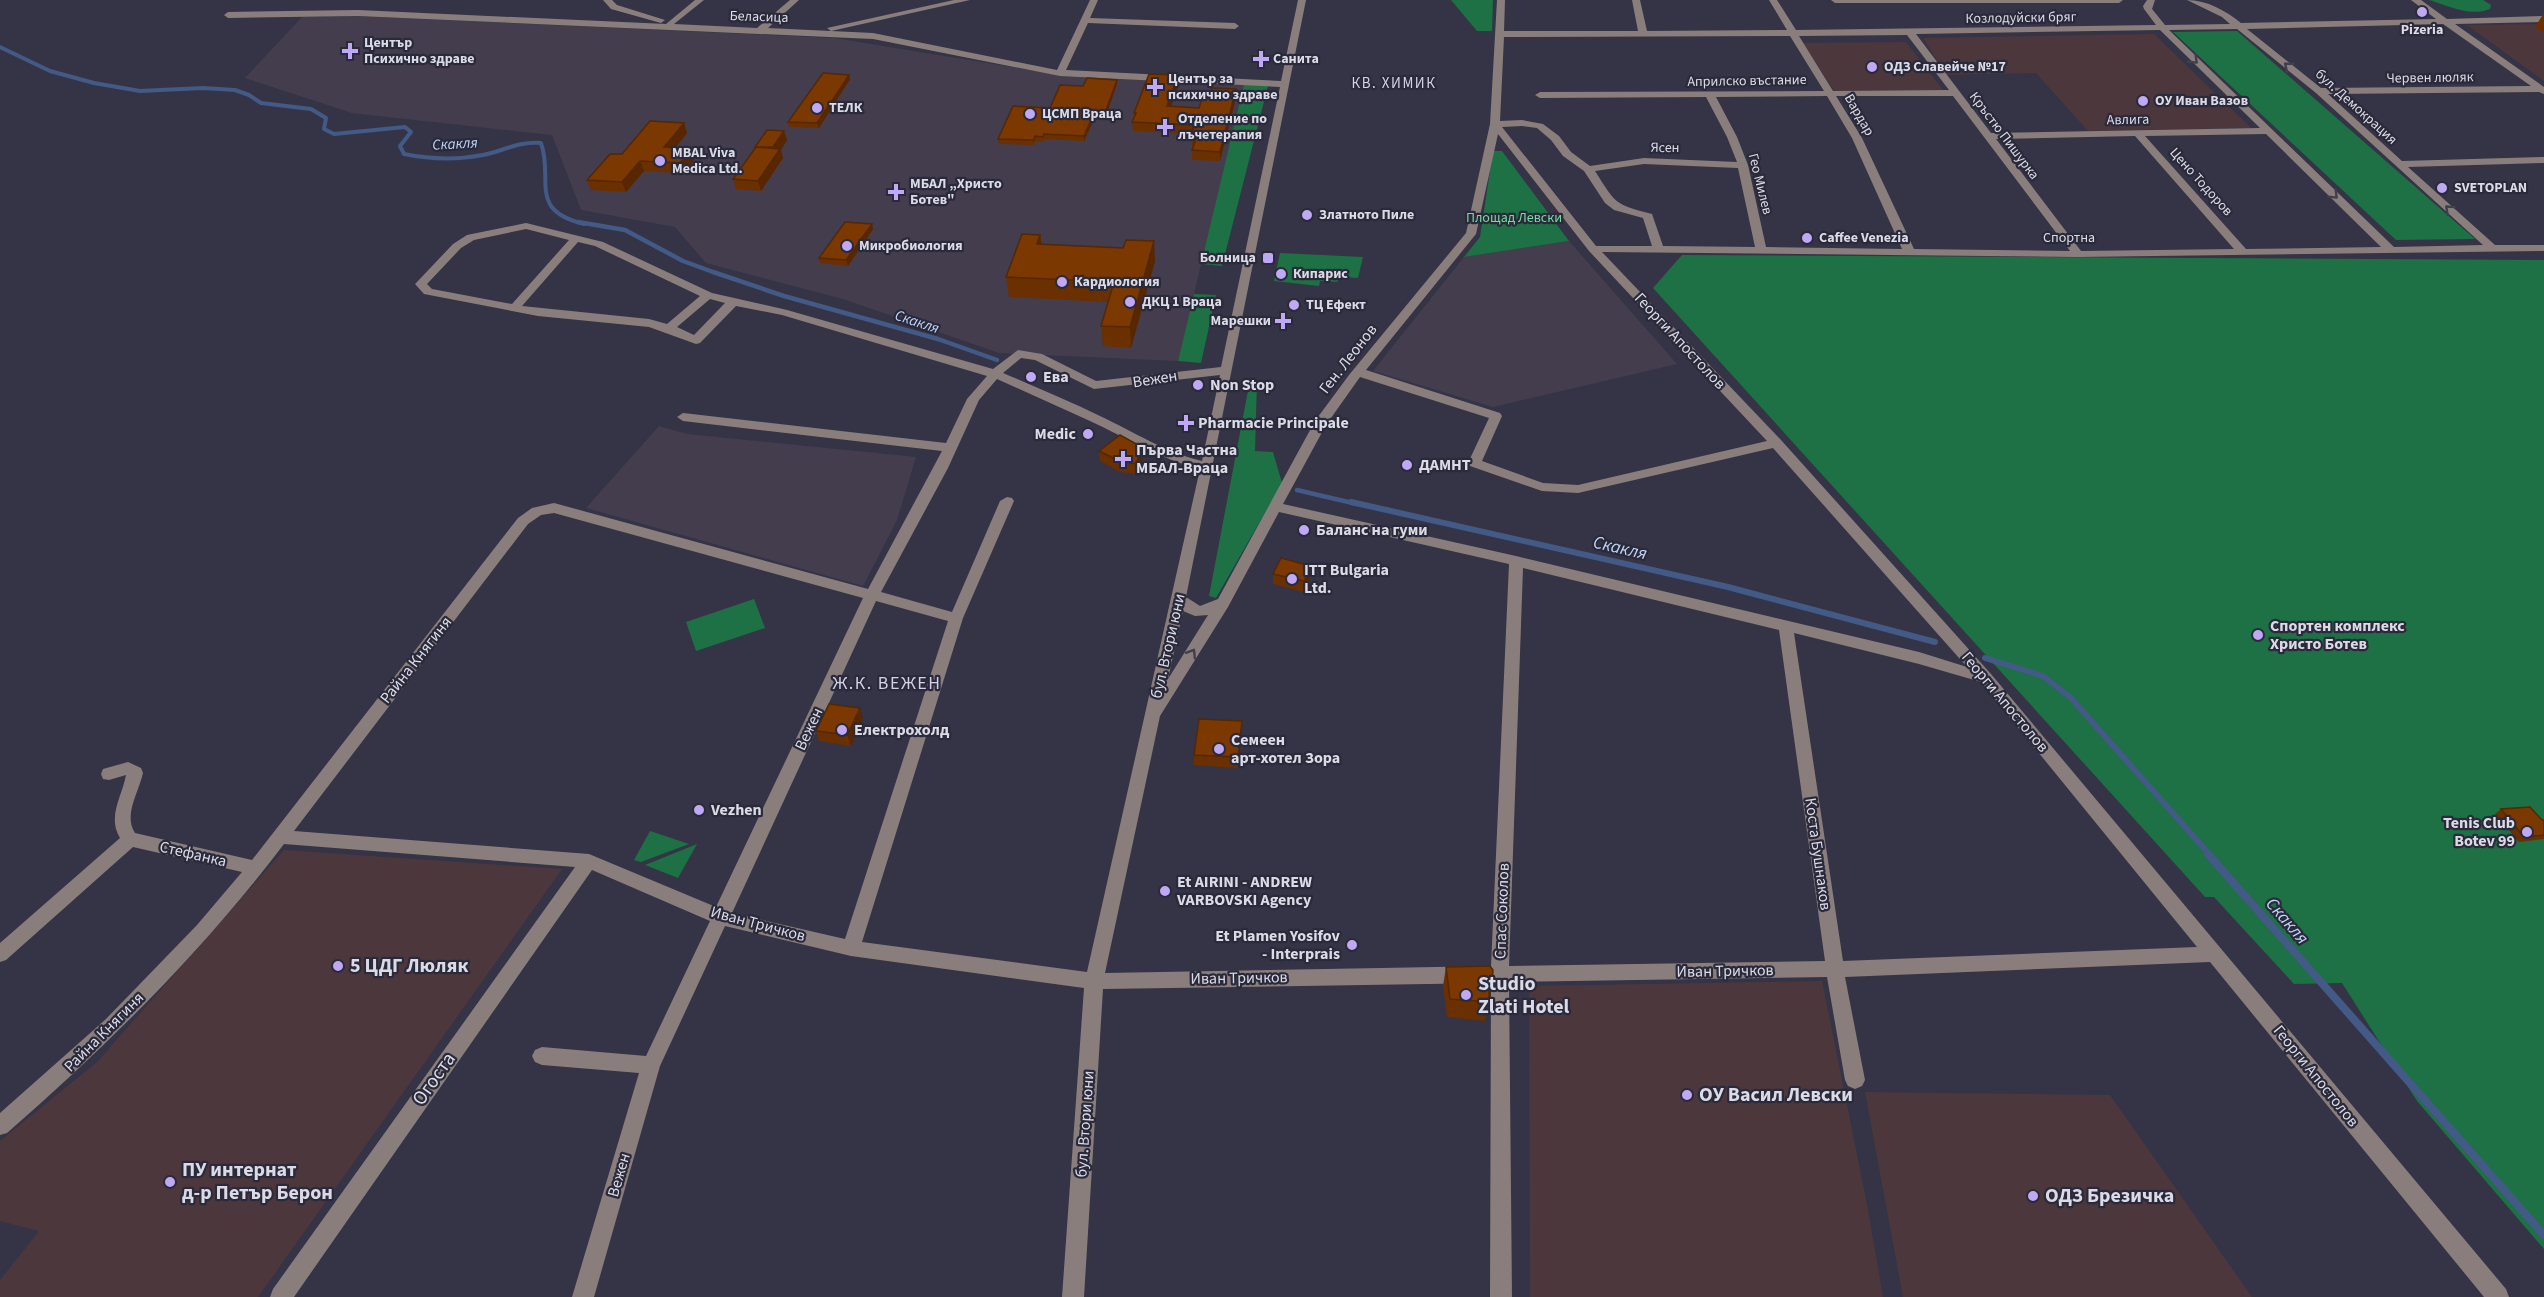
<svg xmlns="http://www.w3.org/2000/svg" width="2544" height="1297" viewBox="0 0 2544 1297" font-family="'Source Sans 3',sans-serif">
<rect width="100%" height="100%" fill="#343446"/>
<!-- education -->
<path fill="#4c373d" d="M 2544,24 L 2544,81 L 2467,25 Z
M 2154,34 L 2251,128 L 2088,131 L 2036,73 L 1946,75 L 1923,38 Z
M 1906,42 L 1943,90 L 1834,91 L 1803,43 Z
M 284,850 L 562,869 L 258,1297 L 0,1297 L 0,1280 L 39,1231 L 0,1221 L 0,1141 L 97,1062 Z
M 1822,981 L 1867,1204 L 1883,1297 L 1530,1297 L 1529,986 Z
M 1865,1092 L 2110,1095 L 2252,1297 L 1903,1297 Z"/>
<!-- medical -->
<path fill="#443d4e" d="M 357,16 L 834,38 L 1055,74 L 1244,84 L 1178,361 L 999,353 L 843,299 L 706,263 L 675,227 L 581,210 L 552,135 L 352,113 L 245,78 L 302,17 Z
M 1569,241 L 1677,364 L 1493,407 L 1373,371 L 1464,257 Z
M 659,426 L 687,434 L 916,457 L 897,520 L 863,586 L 586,508 Z"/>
<!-- green -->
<path fill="#1d7144" d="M 1451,0 L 1493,0 L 1492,31 L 1477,31 Z
M 2429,0 L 2483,0 L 2491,5 L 2490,9 C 2469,17 2449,6 2429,0 Z
M 2237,31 L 2475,239 L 2396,240 L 2173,32 Z
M 1244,84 L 1268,86 L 1222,266 L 1201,264 Z
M 1493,151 L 1502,151 L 1569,241 L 1464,257 L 1480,237 Z
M 1280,253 L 1363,257 L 1358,278 L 1340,277 L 1337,282 L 1320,281 L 1319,286 L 1274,281 Z
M 1682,255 L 2544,260 L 2544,1249 L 2417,1101 L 2342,983 L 2294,984 L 2214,897 L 2205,897 L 1653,288 Z
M 1194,294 L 1216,295 L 1201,363 L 1178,361 Z
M 1250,380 L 1257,380 L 1255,451 L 1273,452 L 1282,483 L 1216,598 L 1209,596 Z
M 754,599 L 765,628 L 696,651 L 686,622 Z
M 650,831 L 689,844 L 641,862 L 634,860 Z
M 697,844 L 678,878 L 645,865 Z"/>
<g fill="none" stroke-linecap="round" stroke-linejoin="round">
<!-- stream-far3 -->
<path stroke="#425a85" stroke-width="4" d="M 0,47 L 50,71 L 94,83 L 140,91 L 203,88 L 235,90 L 249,95 L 261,103 L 311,109 L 326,118 L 324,129 L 334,134 L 405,127 L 411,132 L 400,146 L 404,154 C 429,159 457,160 483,155 C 503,151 519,141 541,143 C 554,180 527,210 584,224"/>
<!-- stream-far2 -->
<path stroke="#425a85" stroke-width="4.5" d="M 578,222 L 625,230 L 683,261 L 713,272 L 784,296 L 938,339 L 997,360
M 1297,490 L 1357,504"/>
<!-- stream-far1 -->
<path stroke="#425a85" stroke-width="6" d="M 1351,502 L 1728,587 L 1935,642
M 1985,658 L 2043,676 L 2071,698 L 2210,855"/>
<!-- stream -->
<path stroke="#425a85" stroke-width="8" d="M 2208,854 L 2544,1235"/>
<!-- minor -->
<path fill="#8a7e7d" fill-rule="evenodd" d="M 603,0 L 612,0 L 617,5 L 665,20 L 661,23 L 611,9 Z
M 695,0 L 704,0 L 674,24 L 757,28 L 790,0 L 799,0 L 768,28 L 873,33 L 1057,70 L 1090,0 L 1098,0 L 1090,18 L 1235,23 L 1239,26 L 1235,29 L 1088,23 L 1066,70 L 1281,81 L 1298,0 L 1306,0 L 1186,597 L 1200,606 L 1218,599 L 1315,421 L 1349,375 L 1466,233 L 1490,124 L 1497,0 L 1505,0 L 1504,31 L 1638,31 L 1632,0 L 1640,0 L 1647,31 L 1787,30 L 1769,0 L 1777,0 L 1796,30 L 2156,25 L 2144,9 L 2143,6 L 2147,0 L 2155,0 L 2152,9 L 2165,25 L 2230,24 L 2222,17 L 2187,0 C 2207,0 2226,11 2241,23 L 2436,19 L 2411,0 L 2421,0 L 2447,19 L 2544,16 L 2544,22 L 2455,24 L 2544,87 L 2544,94 L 2539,92 L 2328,94 L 2402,161 L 2544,157 L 2544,163 L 2408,167 L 2495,245 L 2544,245 L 2544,251 L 2078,257 L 1602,252 L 1781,440 L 1991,674 L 2506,1289 L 2509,1297 L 2484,1297 L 2210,962 L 1845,977 L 1865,1080 L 1862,1086 L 1855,1089 L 1848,1086 L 1845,1080 L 1827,977 L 1509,982 L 1512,1297 L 1490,1297 L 1491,983 L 1103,989 L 1084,1297 L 1062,1297 L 1084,988 L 851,956 L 725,926 L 660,1066 L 594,1297 L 572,1297 L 639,1073 L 542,1065 L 535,1062 L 532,1056 L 535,1050 L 542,1047 L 646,1056 L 710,921 L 592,870 L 294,1297 L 270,1297 L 273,1289 L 575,867 L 284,844 C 203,951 108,1045 7,1133 L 0,1135 L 0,1113 L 106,1019 L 197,925 L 242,872 L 133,847 L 6,960 L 0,962 L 0,943 L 120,838 C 107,816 122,797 126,775 L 109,780 L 103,779 L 101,774 L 103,769 L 128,762 L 141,768 L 143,773 C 139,792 123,815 135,833 L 252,860 L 518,518 L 532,508 L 554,503 L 868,589 L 942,451 L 683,421 L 677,417 L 683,413 L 946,443 L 967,399 L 987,376 L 782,315 L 736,306 L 700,343 L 696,344 L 649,327 L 538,316 L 424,294 L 415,284 L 417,282 L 453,244 L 467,235 L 526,223 L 603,242 L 712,293 L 787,310 L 993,369 L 1018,350 L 1042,354 L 1096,381 L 1221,367 L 1280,87 L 1060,76 L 873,39 L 358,16 L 228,18 L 224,15 L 228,12 L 358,10 L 666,24 ZM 2443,24 L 2531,86 L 2321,88 L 2247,29 ZM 2237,29 L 2316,93 L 2483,245 L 2394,247 L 2169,30 ZM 2160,30 L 2260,128 L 1991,133 L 1916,34 ZM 1907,35 L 1949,90 L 1833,91 L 1799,36 ZM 1790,36 L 1824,91 L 1540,92 L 1535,95 L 1540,98 L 1706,97 L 1727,137 L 1737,162 L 1644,158 L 1590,166 L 1571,152 L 1559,136 L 1543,124 L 1522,120 L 1500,121 L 1504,37 ZM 1827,96 L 1852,138 L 1902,249 L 1766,247 L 1748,165 L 1737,137 L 1716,97 ZM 1836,96 L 1953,96 L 2070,251 L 1914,249 L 1862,138 ZM 1522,126 L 1537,128 L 1551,140 L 1563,156 L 1584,171 L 1605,203 L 1614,210 L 1643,218 L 1652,246 L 1596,246 L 1502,127 ZM 1498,134 L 1589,251 L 1767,441 L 1578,485 L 1543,483 L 1482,461 L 1502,416 L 1500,413 L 1366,370 L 1476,234 ZM 2266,134 L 2381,247 L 2246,249 L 2145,136 ZM 2135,136 L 2234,249 L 2081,251 L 1996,139 ZM 1644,164 L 1738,168 L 1755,247 L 1663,246 L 1652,214 C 1614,204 1616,204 1595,171 ZM 526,229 L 569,240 L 512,304 L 432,289 L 427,284 L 461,248 L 474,240 ZM 578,242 L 595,246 L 700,296 L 667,324 L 649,319 L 522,306 ZM 710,299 L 725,303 L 694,335 L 677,327 ZM 1021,358 L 1035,360 L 1094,389 L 1220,375 L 1202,461 C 1165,452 1134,432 1100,416 C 1069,401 1036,387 1003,373 ZM 1360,377 L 1489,418 L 1468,463 L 1470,466 L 1542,491 L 1578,493 L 1773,448 L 1967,667 L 1919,652 L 1516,556 L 1283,504 L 1326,425 ZM 997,379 C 1028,393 1059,407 1090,421 C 1127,438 1160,459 1200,469 L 1087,972 L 862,942 L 963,618 L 1014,501 L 1012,498 L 1007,497 L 1000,501 L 952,612 L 881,592 L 948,468 L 979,400 ZM 1279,512 L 1509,564 L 1491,966 L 1105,973 L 1160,716 L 1228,607 ZM 554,513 L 863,598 L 716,907 L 589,854 L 294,831 L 528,524 L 541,515 ZM 1523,568 L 1779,630 L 1825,961 L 1509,966 ZM 876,601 L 948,621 L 845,939 L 732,913 ZM 1183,611 L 1195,616 L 1208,615 L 1168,679 ZM 1794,633 L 1919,664 L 1981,682 L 2197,947 L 1843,961 Z
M 954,0 L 970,0 L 831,31 L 827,28 Z
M 1831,0 L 2123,0 L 2119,3 L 1835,3 Z"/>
</g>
<!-- wall -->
<path fill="#6a3000" d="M 2544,13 L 2544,33 L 2535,27 Z
M 849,75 L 850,79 L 819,128 L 789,127 L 788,122 Z
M 1117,84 L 1105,118 L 1095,117 L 1084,141 L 1044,139 L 1043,142 L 1036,141 L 1034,145 L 999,144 L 998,139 L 1050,108 Z
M 1179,84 L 1171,106 L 1199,108 L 1211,92 L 1236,89 L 1236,98 L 1220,161 L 1192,160 L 1192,150 L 1194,145 L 1192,145 L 1192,134 L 1133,131 L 1132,122 L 1134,118 L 1134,113 Z
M 684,123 L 687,133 L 675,148 L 695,159 L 683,173 L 644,171 L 626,192 L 591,190 L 587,180 L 622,154 Z
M 784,131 L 787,140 L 781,150 L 783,158 L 761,191 L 736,189 L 733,179 L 755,148 L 755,147 Z
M 873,229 L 848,266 L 820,263 L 819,258 Z
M 1040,235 L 1042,245 L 1155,261 L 1131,348 L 1103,346 L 1101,326 L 1108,302 L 1009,297 L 1006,277 Z
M 1099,451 L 1143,457 L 1137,474 L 1120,472 L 1100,461 Z
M 1273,574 L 1311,576 L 1303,592 L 1273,584 Z
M 863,718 L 851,746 L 819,741 L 816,731 Z
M 1242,721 L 1242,732 L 1238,768 L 1194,765 L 1194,755 Z
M 2501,809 L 2542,820 L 2544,820 L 2544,839 L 2519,842 L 2495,814 Z
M 1446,967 L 1492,987 L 1485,1021 L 1447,1017 L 1443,986 Z"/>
<!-- shaded-wall -->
<path fill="#562700" d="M 849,75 L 850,79 L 819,128 L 817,123 Z
M 1178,75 L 1179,84 L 1168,115 L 1167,106 Z
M 1117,80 L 1117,84 L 1105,118 L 1105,113 Z
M 1236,89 L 1236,98 L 1220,161 L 1220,152 Z
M 1094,113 L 1095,117 L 1084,141 L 1084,136 Z
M 684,123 L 687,133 L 668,157 L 664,147 Z
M 784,131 L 787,140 L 781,150 L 783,158 L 761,191 L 758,181 L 773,147 Z
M 691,149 L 695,159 L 683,173 L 680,163 Z
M 640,161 L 644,171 L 626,192 L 622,182 Z
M 872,224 L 873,229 L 848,266 L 846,260 Z
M 1040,235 L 1043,254 L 1037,244 Z
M 1154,241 L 1155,261 L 1131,348 L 1130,327 Z
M 1142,447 L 1143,457 L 1137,474 L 1136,464 Z
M 1311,566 L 1311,576 L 1303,592 L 1304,581 Z
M 860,708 L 863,718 L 851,746 L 847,735 Z
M 1242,721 L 1242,732 L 1238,768 L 1238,757 Z
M 1492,987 L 1489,1002 L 1489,988 Z"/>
<!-- building -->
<path fill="#7b3800" stroke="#562700" stroke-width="1.5" d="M 823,73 L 849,75 L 817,123 L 788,122 Z
M 1149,74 L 1178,75 L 1167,106 L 1199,108 L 1204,92 L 1211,92 L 1212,88 L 1236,89 L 1220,152 L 1192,150 L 1197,136 L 1191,136 L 1194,125 L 1132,122 L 1136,113 L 1134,113 Z
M 1087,78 L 1117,80 L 1105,113 L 1094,113 L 1084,136 L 1044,134 L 1043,137 L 1035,136 L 1034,140 L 998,139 L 1013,106 L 1050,108 L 1060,85 L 1083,86 Z
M 650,121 L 684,123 L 664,147 L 691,149 L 680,163 L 640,161 L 622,182 L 587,180 L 610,154 L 622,154 Z
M 767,130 L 784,131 L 773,147 L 755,147 Z
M 756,147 L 780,149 L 758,181 L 733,179 Z
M 845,222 L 872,224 L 846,260 L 819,258 Z
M 1022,234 L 1040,235 L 1037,244 L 1123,248 L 1126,240 L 1154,241 L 1130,327 L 1101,326 L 1114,282 L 1006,277 Z
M 1120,435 L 1142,447 L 1136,464 L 1119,461 L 1099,451 Z
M 1281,558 L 1311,566 L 1304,581 L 1273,574 Z
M 829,704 L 860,708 L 847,735 L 816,731 Z
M 1199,719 L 1242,721 L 1238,757 L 1194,755 Z
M 2530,807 L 2542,820 L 2544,820 L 2544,835 L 2524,837 L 2501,809 Z
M 1490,966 L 1493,970 L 1492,987 L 1489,988 L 1489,1002 L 1450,999 L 1446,967 Z"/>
<!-- one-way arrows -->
<defs><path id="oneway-chevron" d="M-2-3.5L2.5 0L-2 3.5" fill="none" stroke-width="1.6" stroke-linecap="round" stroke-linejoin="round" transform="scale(1.5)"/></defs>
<g stroke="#423f4c">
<use href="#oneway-chevron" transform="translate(2194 60) rotate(44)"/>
<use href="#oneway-chevron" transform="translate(2288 66) rotate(-141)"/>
<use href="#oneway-chevron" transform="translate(2334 195) rotate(45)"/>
<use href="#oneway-chevron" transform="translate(2449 209) rotate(-138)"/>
<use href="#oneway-chevron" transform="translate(1192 653) rotate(-58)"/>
</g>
<!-- markers -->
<g fill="#bfa8f4" stroke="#2a2a3b" stroke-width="2">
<circle cx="2422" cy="12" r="6"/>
<path d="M347 42h6v6h6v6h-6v6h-6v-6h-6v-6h6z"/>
<path d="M1258 50h6v6h6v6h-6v6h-6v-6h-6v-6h6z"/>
<circle cx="1872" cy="67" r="6"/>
<path d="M1152 78h6v6h6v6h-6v6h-6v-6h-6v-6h6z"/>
<circle cx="2143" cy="101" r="6"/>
<circle cx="817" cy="108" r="6"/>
<circle cx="1030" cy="114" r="6"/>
<path d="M1162 118h6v6h6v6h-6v6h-6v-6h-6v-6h6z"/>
<circle cx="660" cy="161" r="6"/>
<circle cx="2442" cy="188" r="6"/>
<path d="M893 183h6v6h6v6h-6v6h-6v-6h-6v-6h6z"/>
<circle cx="1307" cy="215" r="6"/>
<circle cx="1807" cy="238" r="6"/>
<circle cx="847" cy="246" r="6"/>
<rect x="1262" y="252" width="12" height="12" rx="3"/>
<circle cx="1281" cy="274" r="6"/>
<circle cx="1062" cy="282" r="6"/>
<circle cx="1130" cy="302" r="6"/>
<circle cx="1294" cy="305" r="6"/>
<path d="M1280 312h6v6h6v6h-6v6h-6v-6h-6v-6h6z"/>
<circle cx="1031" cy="377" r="6"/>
<circle cx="1198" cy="385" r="6"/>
<path d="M1183 414h6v6h6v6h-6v6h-6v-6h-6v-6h6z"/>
<circle cx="1088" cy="434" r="6"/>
<path d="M1120 450h6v6h6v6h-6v6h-6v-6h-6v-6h6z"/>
<circle cx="1407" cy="465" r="6"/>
<circle cx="1304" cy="530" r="6"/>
<circle cx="1292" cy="579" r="6"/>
<circle cx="2258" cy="635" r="6"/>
<circle cx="842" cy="730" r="6"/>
<circle cx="1219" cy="749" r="6"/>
<circle cx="699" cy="810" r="6"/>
<circle cx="2527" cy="832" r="6"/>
<circle cx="1165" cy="891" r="6"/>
<circle cx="1352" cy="945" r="6"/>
<circle cx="338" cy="966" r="6"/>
<circle cx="1466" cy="995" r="6"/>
<circle cx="1687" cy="1095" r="6"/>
<circle cx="170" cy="1182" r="6"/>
<circle cx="2033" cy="1196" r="6"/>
</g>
<g text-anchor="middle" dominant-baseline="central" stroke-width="4.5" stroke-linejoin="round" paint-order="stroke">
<!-- far-street labels -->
<g font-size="14" fill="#dadbe6" stroke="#2a2a3b">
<text transform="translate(759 17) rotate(2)">Беласица</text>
<text transform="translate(2021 18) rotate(-1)">Козлодуйски бряг</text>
<text transform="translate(2430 78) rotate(-1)">Червен люляк</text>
<text transform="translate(1747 81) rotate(-1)">Априлско въстание</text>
<text transform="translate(2356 107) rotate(42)">бул. Демокрация</text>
<text transform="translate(1859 115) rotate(60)">Вардар</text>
<text transform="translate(2128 120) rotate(-1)">Авлига</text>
<text transform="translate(2004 136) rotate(53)">Кръстю Пишурка</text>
<text transform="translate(1665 148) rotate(1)">Ясен</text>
<text transform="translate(2201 182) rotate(48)">Цено Тодоров</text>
<text transform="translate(1760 184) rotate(76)">Гео Милев</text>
<text x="2069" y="238">Спортна</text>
</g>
<!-- far-poi labels -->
<g font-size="14" font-weight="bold" fill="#dadbe6" stroke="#2a2a3b" text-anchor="start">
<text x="2422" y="30" text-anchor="middle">Pizeria</text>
<text x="364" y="43">Център<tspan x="364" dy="16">Психично здраве</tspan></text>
<text x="1273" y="59">Санита</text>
<text x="1884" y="67">ОДЗ Славейче №17</text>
<text x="1168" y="79">Център за<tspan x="1168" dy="16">психично здраве</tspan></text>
<text x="2155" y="101">ОУ Иван Вазов</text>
<text x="829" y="108">ТЕЛК</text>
<text x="1042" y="114">ЦСМП Враца</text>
<text x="1178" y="119">Отделение по<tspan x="1178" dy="16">лъчетерапия</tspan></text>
<text x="672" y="153">MBAL Viva<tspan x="672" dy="16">Medica Ltd.</tspan></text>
<text x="910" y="184">МБАЛ „Христо<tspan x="910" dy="16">Ботев"</tspan></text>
<text x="2454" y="188">SVETOPLAN</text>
<text x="1319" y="215">Златното Пиле</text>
<text x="1819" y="238">Caffee Venezia</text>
<text x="859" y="246">Микробиология</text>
<text x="1256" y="258" text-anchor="end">Болница</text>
<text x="1293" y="274">Кипарис</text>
<text x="1074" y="282">Кардиология</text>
<text x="1142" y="302">ДКЦ 1 Враца</text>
<text x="1306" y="305">ТЦ Ефект</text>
<text x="1271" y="321" text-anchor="end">Марешки</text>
</g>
<!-- far-park labels -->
<g font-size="14" fill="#6fde9c" stroke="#2a2a3b">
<text x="1514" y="218">Площад Левски</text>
</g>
<!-- far-neighbourhood labels -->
<g font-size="15" letter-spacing="1.5" fill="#d1d1e8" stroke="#2a2a3b">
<text x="1394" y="83">КВ. ХИМИК</text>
</g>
<!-- far-water labels -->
<g font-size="15" font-style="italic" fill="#bed4f8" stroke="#2a2a3b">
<text transform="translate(455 144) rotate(-3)">Скакля</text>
<text transform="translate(917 322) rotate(18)">Скакля</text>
</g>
<!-- street labels -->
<g font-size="16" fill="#dadbe6" stroke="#2a2a3b">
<text transform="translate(1680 341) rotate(47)">Георги Апостолов</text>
<text transform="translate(1348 359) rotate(-52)">Ген. Леонов</text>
<text transform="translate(1155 379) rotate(-9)">Вежен</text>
<text transform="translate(1168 646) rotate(-77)">бул. Втори юни</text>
<text transform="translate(416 660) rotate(-52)">Райна Княгиня</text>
<text transform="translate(2005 702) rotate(50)">Георги Апостолов</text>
<text transform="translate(809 729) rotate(-65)">Вежен</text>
<text transform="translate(193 854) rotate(13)">Стефанка</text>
<text transform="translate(1818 854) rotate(82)">Коста Бушнаков</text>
<text transform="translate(1502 911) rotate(-88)">Спас Соколов</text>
<text transform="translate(758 924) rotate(15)">Иван Тричков</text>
<text transform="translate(1725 971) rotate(-1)">Иван Тричков</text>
<text transform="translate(1239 978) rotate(-1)">Иван Тричков</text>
<text transform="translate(104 1032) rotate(-45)">Райна Княгиня</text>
<text transform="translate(2316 1076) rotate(51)">Георги Апостолов</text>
<text transform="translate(1085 1124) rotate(-86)">бул. Втори юни</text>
<text transform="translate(619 1175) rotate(-74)">Вежен</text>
</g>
<!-- poi labels -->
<g font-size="16" font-weight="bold" fill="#dadbe6" stroke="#2a2a3b" text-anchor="start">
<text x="1043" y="377">Ева</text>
<text x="1210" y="385">Non Stop</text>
<text x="1198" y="423">Pharmacie Principale</text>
<text x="1076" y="434" text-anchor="end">Medic</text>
<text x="1136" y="450">Първа Частна<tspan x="1136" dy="18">МБАЛ-Враца</tspan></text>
<text x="1419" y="465">ДАМНТ</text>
<text x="1316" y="530">Баланс на гуми</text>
<text x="1304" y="570">ITT Bulgaria<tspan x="1304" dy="18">Ltd.</tspan></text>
<text x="2270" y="626">Спортен комплекс<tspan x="2270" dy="18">Христо Ботев</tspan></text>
<text x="854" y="730">Електрохолд</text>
<text x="1231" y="740">Семеен<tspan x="1231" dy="18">арт-хотел Зора</tspan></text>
<text x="711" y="810">Vezhen</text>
<text x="2515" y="823" text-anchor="end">Tenis Club<tspan x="2515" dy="18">Botev 99</tspan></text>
<text x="1177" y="882">Et AIRINI - ANDREW<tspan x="1177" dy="18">VARBOVSKI Agency</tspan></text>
<text x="1340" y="936" text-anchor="end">Et Plamen Yosifov<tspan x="1340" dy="18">- Interprais</tspan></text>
</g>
<!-- water labels -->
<g font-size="18" font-style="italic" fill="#bed4f8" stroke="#2a2a3b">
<text transform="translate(1620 548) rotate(13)">Скакля</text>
<text transform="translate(2287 921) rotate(49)">Скакля</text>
</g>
<!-- neighbourhood labels -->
<g font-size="18" letter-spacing="1.5" fill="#d1d1e8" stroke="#2a2a3b">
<text x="887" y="683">Ж.К. ВЕЖЕН</text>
</g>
<!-- near-poi labels -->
<g font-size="20" font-weight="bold" fill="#dadbe6" stroke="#2a2a3b" text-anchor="start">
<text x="350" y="966">5 ЦДГ Люляк</text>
<text x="1478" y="984">Studio<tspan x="1478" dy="23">Zlati Hotel</tspan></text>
<text x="1699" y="1095">ОУ Васил Левски</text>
<text x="182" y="1170">ПУ интернат<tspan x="182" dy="23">д-р Петър Берон</tspan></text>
<text x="2045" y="1196">ОДЗ Брезичка</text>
</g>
<!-- near-street labels -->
<g font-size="20" fill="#dadbe6" stroke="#2a2a3b">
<text transform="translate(434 1079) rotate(-55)">Огоста</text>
</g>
</g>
</svg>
